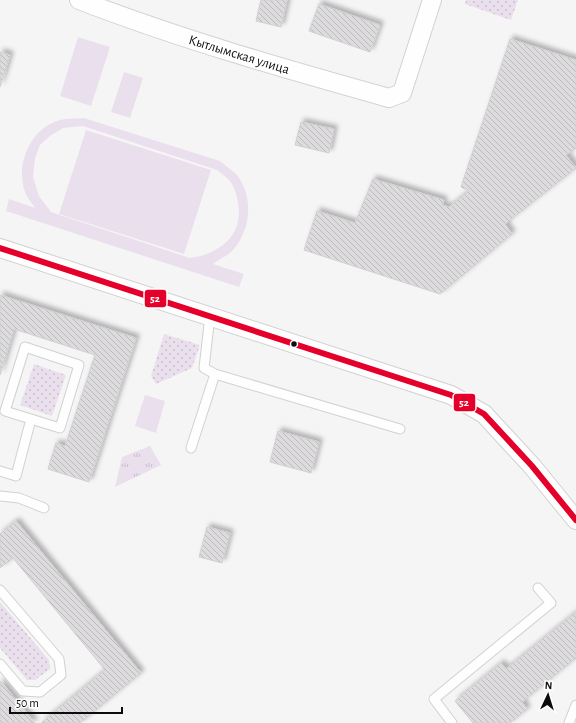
<svg xmlns="http://www.w3.org/2000/svg" width="576" height="723" viewBox="0 0 576 723" font-family="'Alegreya Sans',sans-serif">
<defs>
<pattern id="grass-tufts" width="24" height="20" patternUnits="userSpaceOnUse"><rect width="24" height="20" fill="#eae0ed"/><path d="M3 7l-1-3M5 7V3M7 7l1-3M15 17l-1-3M17 17v-4M19 17l1-3" fill="none" stroke="#c8bfca"/></pattern>
<pattern id="park-dots" width="8" height="8" patternUnits="userSpaceOnUse"><rect width="8" height="8" fill="#eae0ed"/><path d="M2 2h.1M6 6h.1" fill="none" stroke="#c8bfca" stroke-width="1.8" stroke-linecap="round"/></pattern>
<pattern id="building-back-hatch" width="6" height="6" patternUnits="userSpaceOnUse"><rect width="6" height="6" fill="#dddbdd"/><path d="M-1 5l2 2M0 0l6 6M5-1l2 2" fill="none" stroke="#bcbbbc"/></pattern>
<filter id="shadow"><feDropShadow dx="3.5" dy="-3.5" stdDeviation="2" flood-color="#0004"/></filter>
</defs>
<rect width="100%" height="100%" fill="#f6f5f6"/>
<!-- grass -->
<path fill="url(#grass-tufts)" d="M 150,446 L 161,465 L 115,487 L 122,457 Z"/>
<!-- park -->
<path fill="url(#park-dots)" d="M 466,0 L 518,0 L 511,20 L 465,4 Z
M 164,334 L 200,345 L 192,368 L 156,384 L 151,376 Z
M 34,364 L 66,375 L 52,416 L 20,405 Z
M 0,602 L 49,660 L 50,669 L 35,680 L 27,680 L 0,648 Z"/>
<!-- garden -->
<path fill="#eae0ed" fill-rule="evenodd" d="M 78,37 L 110,47 L 91,106 L 60,96 Z
M 124,72 L 143,78 L 130,118 L 111,112 Z
M 84,118 L 220,161 C 225,165 232,170 237,175 C 254,197 251,229 233,250 C 228,256 219,259 213,264 L 244,274 L 239,287 L 6,211 L 9,199 L 35,208 C 32,203 27,198 25,192 C 15,165 30,128 60,120 C 67,118 76,119 84,118 ZM 83,126 L 217,170 C 221,173 225,176 229,180 C 234,185 237,196 238,203 C 244,236 219,254 190,258 L 51,212 L 39,196 L 33,177 L 35,158 L 40,145 L 50,136 L 63,128 Z
M 86,130 L 211,170 L 184,254 L 59,214 Z
M 145,395 L 165,401 L 156,433 L 135,426 Z"/>
<!-- building -->
<path fill="url(#building-back-hatch)" stroke="#d0cfd1" filter="url(#shadow)" d="M 261,0 L 287,0 L 281,27 L 256,21 Z
M 319,4 L 380,25 L 370,52 L 309,31 Z
M 510,39 L 576,60 L 576,148 L 566,155 L 576,168 L 505,224 L 512,234 L 440,294 L 304,250 L 317,211 L 355,223 L 373,179 L 444,200 L 442,205 L 449,207 L 469,191 L 461,187 Z
M 0,52 L 10,55 L 0,87 Z
M 301,122 L 334,129 L 329,153 L 295,145 Z
M 0,295 L 136,338 L 89,482 L 48,469 L 56,443 L 65,446 L 95,355 L 14,329 L 0,375 Z
M 278,431 L 319,442 L 311,473 L 270,462 Z
M 16,521 L 141,673 L 80,723 L 41,723 L 105,670 L 13,558 L 0,568 L 0,534 Z
M 207,527 L 230,533 L 222,563 L 199,557 Z
M 576,612 L 576,658 L 522,702 L 527,709 L 510,723 L 498,723 L 497,721 L 495,723 L 473,723 L 455,701 L 501,663 L 506,669 Z
M 0,681 L 3,684 L 35,723 L 0,723 Z"/>
<g fill="none" stroke-linecap="round" stroke-linejoin="round">
<defs>
<path id="service" d="M 25,347 L 79,365 L 60,428 L 5,411 Z
M 215,374 L 400,429
M 191,448 L 215,374 L 204,368 L 210,316
M 0,471 L 16,476 L 31,419
M 0,496 L 19,498 L 44,508
M 0,590 L 59,659 L 61,675 L 40,692 L 23,691 L 0,664
M 452,723 L 434,699 L 551,603 L 538,588
M 569,723 L 576,705"/>
<path id="minor" d="M 79,0 C 180,39 285,69 389,98 L 402,93 L 432,0
M 0,248 L 451,395 L 484,414 L 532,466 L 576,520"/>
</defs>
<!-- service casing -->
<use href="#service" stroke="#d2d1d2" stroke-width="11"/>
<!-- minor casing -->
<use href="#minor" stroke="#d2d1d2" stroke-width="20"/>
<!-- service -->
<use href="#service" stroke="#fefefe" stroke-width="9"/>
<!-- minor -->
<use href="#minor" stroke="#fefefe" stroke-width="18"/>
<defs>
<path id="bus-1" d="M 0,248 L 451,395 L 484,414 L 532,466 L 576,520"/>
</defs>
<!-- bus-1 casing -->
<use href="#bus-1" stroke="#fff" stroke-width="9"/>
<!-- bus-1 -->
<use href="#bus-1" stroke="#e4002b" stroke-width="6"/>
</g>
<!-- markers -->
<circle fill="#0d0c0d" stroke="#fff" stroke-width="1.5" cx="294" cy="344" r="3.5"/>
<g text-anchor="middle" dominant-baseline="central" stroke-width="3" stroke-linejoin="round" paint-order="stroke">
<!-- street labels -->
<g font-size="14" fill="#0d0c0d" stroke="#fff">
<text transform="translate(239 55) rotate(17)">Кытлымская улица</text>
</g>
</g>
<g stroke="#fff" stroke-width="1.5">
<rect x="144" y="289" width="23" height="19" rx="4" fill="#e4002b"/>
<rect x="453" y="393" width="23" height="19" rx="4" fill="#e4002b"/>
</g>
<g font-size="11" text-anchor="middle" font-weight="bold" fill="#fff">
<text x="155" y="302">52</text>
<text x="464" y="406">52</text>
</g>
<!-- north arrow -->
<g transform="translate(548 695) rotate(4)" stroke="#ffffff" stroke-width="3" paint-order="stroke">
<path d="M0-3L7 15L0 10L-7 15Z" fill="#0d0c0d"/>
<text y="-6" font-size="11" font-weight="bold" text-anchor="middle" fill="#0d0c0d">N</text>
</g>
<!-- scale -->
<path d="M10 707v6h112v-6" fill="none" stroke="#0d0c0d" stroke-width="2"/>
<text x="16" y="707" font-size="12" fill="#0d0c0d" stroke="#ffffff" stroke-width="3" paint-order="stroke">50 m</text>
</svg>
